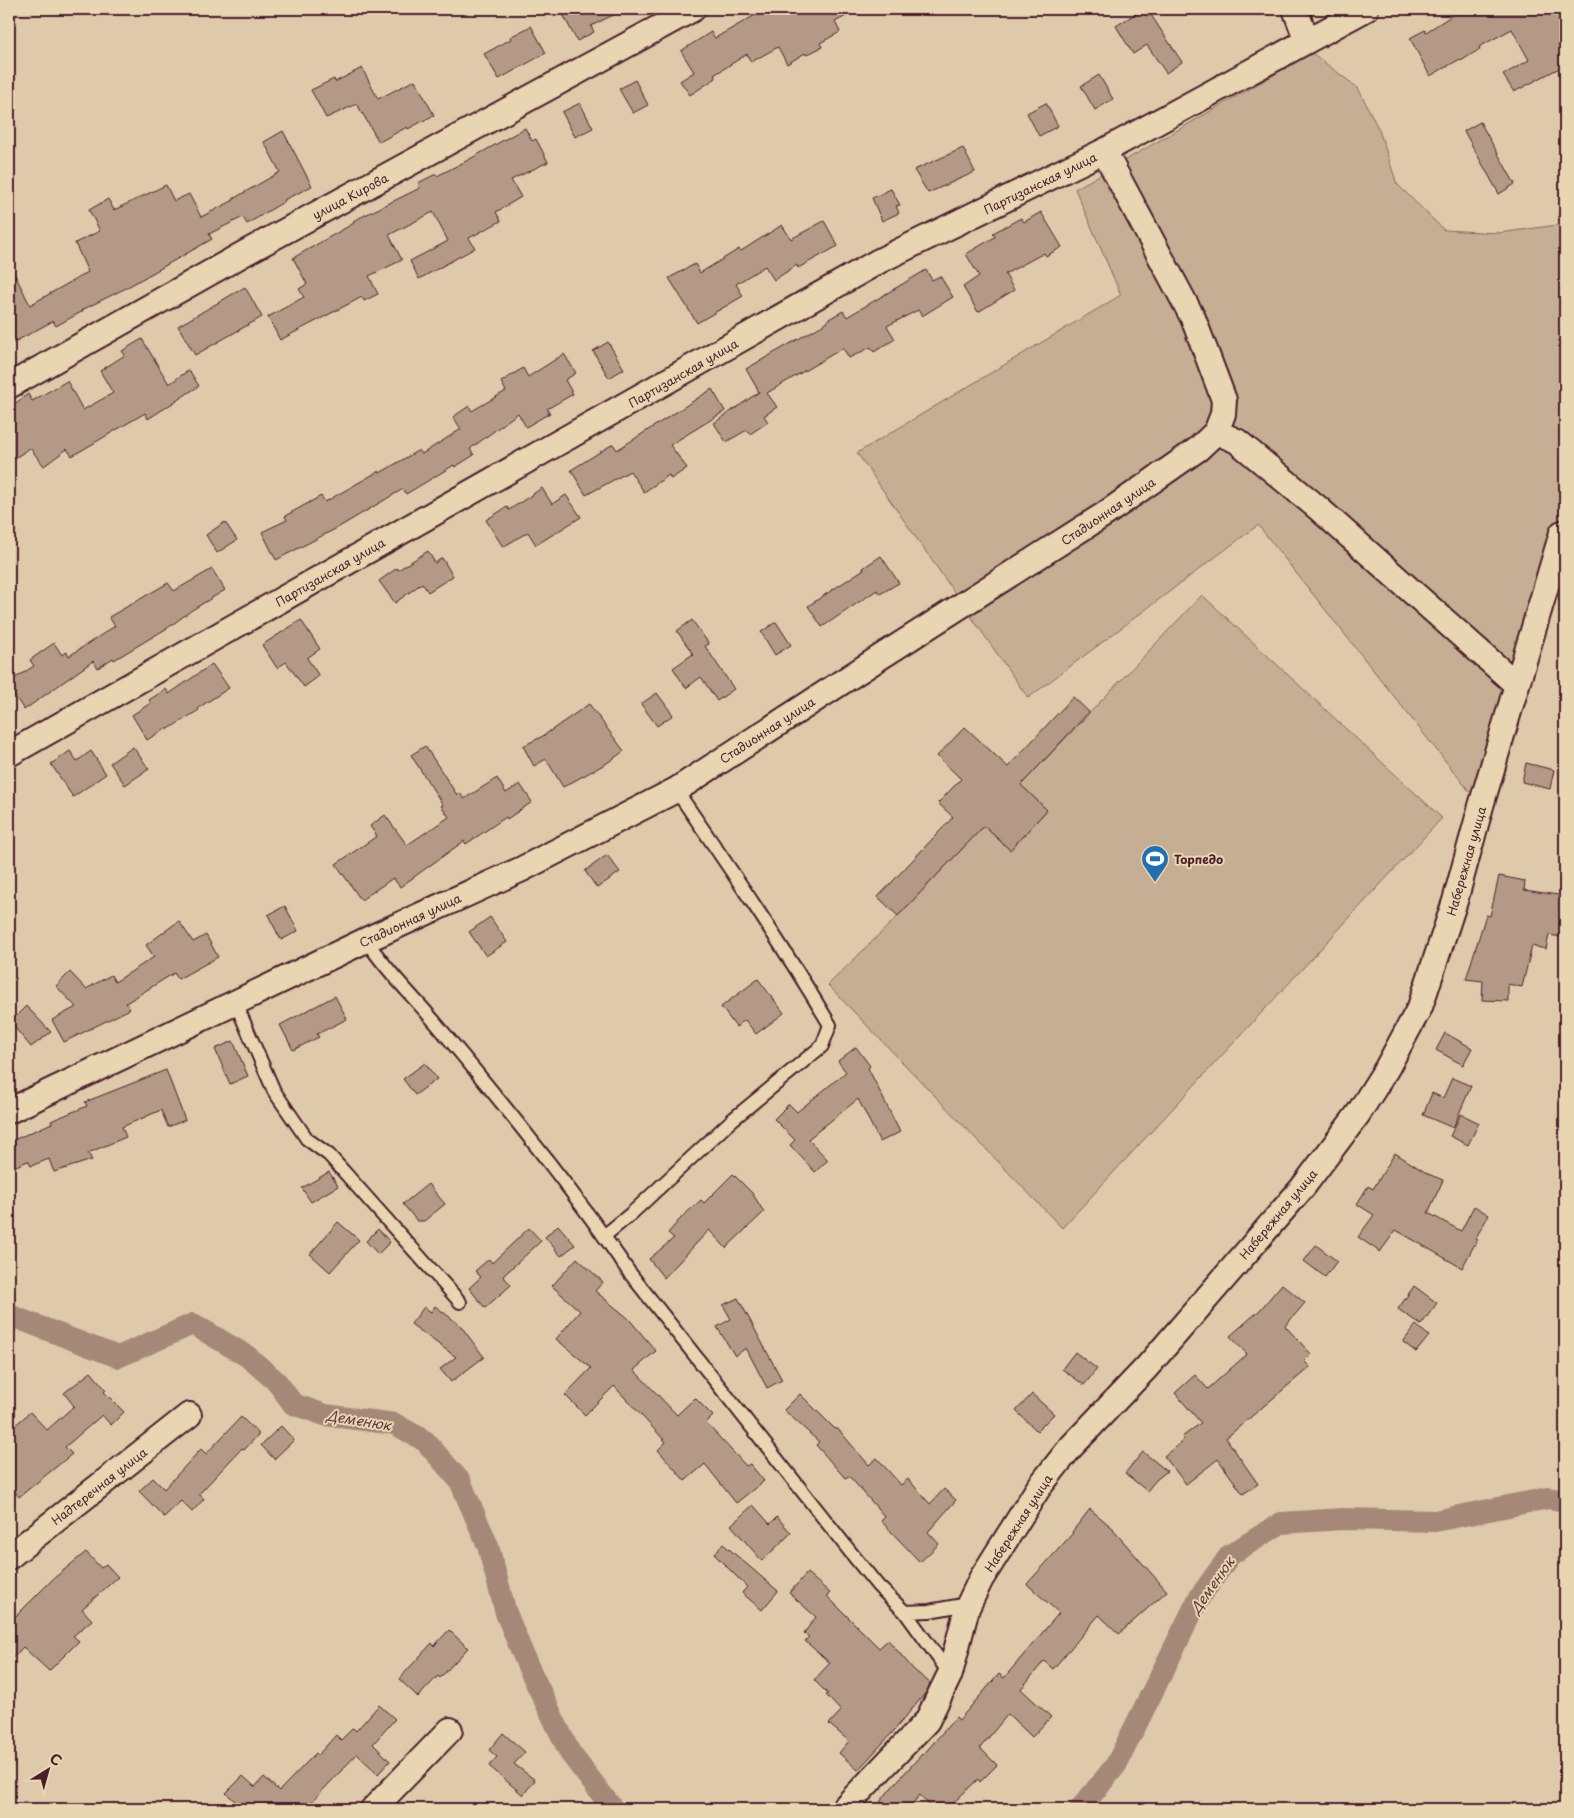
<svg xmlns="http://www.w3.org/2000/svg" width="1574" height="1818" viewBox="0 0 1574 1818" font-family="'Playpen Sans',sans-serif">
<rect width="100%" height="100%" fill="#decaaa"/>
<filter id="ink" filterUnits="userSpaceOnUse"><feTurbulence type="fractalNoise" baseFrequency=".02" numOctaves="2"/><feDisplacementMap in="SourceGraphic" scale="10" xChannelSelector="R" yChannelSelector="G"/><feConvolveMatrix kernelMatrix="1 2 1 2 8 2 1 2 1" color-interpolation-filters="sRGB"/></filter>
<g filter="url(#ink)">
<!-- green -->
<path fill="#c6ae95" stroke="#886660" d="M 1312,53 L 1358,88 L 1379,130 L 1397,184 L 1444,230 L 1499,233 L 1565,224 L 1565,543 L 1481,806 L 1258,525 L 1028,698 L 857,453 L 1121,295 L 1075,189 Z
M 1202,595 L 1442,818 L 1062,1228 L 828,985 L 898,916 L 984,826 L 1010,850 L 1047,810 L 1021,785 Z"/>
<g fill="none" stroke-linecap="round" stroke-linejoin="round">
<!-- canal -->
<path stroke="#a68879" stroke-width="22" d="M 9,1315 L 118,1357 L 193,1324 L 247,1356 L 277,1382 L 293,1404 L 325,1415 L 395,1424 L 425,1441 L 460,1481 L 488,1546 L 506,1613 L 527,1664 L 570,1753 L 613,1809
M 1080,1809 L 1116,1765 L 1199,1598 L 1230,1555 L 1281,1523 L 1343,1519 L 1435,1521 L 1548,1498 L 1565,1501"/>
</g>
<!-- building -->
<path fill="#b49a86" stroke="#4a1f2b" d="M 560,9 L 625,9 L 591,26 L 594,32 L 577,41 Z
M 766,9 L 859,9 L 835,22 L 840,32 L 820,43 L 822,47 L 806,55 L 805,53 L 787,64 L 778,47 L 751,62 L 747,54 L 714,75 L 716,78 L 690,95 L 680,81 L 694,72 L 681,51 L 711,32 L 715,38 Z
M 1143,9 L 1147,9 L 1182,62 L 1166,73 L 1147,45 L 1133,54 L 1116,26 Z
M 1462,9 L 1565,9 L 1565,65 L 1514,92 L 1503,75 L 1529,60 L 1512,29 L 1479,47 L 1480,49 L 1461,61 L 1460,59 L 1430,76 L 1410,38 L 1425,30 L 1426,32 Z
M 531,26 L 546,53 L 499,79 L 484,54 L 511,39 L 510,37 Z
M 362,68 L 378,99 L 415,80 L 434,115 L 408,129 L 407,127 L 379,142 L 357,104 L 326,118 L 311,90 L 334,79 L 335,82 Z
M 1099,75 L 1113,99 L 1095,110 L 1081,86 Z
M 635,80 L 648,105 L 633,113 L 619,89 Z
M 580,103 L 593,128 L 575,137 L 562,112 Z
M 1046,103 L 1058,126 L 1039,136 L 1027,113 Z
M 1480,122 L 1515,184 L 1499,194 L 1464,131 Z
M 525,128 L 532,141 L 536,139 L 548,162 L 511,180 L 521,197 L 496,212 L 501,221 L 469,238 L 475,248 L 419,279 L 410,261 L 448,241 L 433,212 L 389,235 L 402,260 L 369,276 L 378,294 L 364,301 L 362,297 L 280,340 L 268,317 L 304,297 L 299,289 L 307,284 L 293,258 L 354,223 L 353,221 L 420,188 L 418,183 L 436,174 L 437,176 L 470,159 Z
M 283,131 L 312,186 L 284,200 L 285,201 L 247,224 L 243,217 L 209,234 L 212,239 L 126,288 L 82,310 L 83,311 L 56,326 L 53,321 L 9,345 L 9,263 L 30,305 L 88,272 L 75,243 L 100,231 L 89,210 L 108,199 L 114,210 L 166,185 L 174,201 L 189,194 L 201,217 L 234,200 L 233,199 L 280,172 L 264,142 Z
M 963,148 L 975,172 L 928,193 L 914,170 Z
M 891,189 L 900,205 L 896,206 L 899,213 L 882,221 L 872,198 Z
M 1041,212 L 1062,247 L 1046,256 L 1044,253 L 1005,274 L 1014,290 L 978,312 L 963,287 L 979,276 L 966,254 L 995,237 L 993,233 L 1021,218 L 1024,222 Z
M 824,221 L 838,246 L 798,268 L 797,265 L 774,280 L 765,266 L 736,284 L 743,296 L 697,323 L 669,278 L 695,264 L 700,273 L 739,249 L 741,251 L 782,225 L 791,239 Z
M 926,270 L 932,280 L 940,276 L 953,297 L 922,316 L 918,310 L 887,326 L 895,339 L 874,352 L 871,347 L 849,358 L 843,348 L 767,393 L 777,407 L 764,416 L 768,422 L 750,434 L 747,430 L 726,442 L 714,423 L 759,392 L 746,369 L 828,322 L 827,320 L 843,311 L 847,317 Z
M 245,287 L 262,317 L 195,355 L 178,326 Z
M 142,339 L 169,384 L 189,370 L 199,386 L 148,419 L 145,413 L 72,456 L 67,449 L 44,466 L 30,448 L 9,462 L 9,408 L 28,394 L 32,401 L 67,381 L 83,410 L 113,393 L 100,371 L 125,355 L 122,351 Z
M 608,342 L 624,369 L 609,378 L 593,351 Z
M 564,354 L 576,373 L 565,380 L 573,394 L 547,409 L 550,413 L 526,427 L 518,413 L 470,449 L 474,455 L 455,467 L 454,465 L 406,494 L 403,489 L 339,527 L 276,560 L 262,532 L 287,520 L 285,516 L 321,496 L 325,502 L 379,471 L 380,473 L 419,450 L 422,454 L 461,429 L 453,417 L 469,406 L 472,411 L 506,391 L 501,382 L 523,368 L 528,377 Z
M 712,389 L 725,411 L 670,445 L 687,468 L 671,479 L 669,475 L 644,492 L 630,471 L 586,495 L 571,470 L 613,444 L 617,450 Z
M 542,488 L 552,504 L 566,495 L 581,517 L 536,545 L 528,532 L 503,547 L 486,520 L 507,507 L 509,510 Z
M 225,522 L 237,540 L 217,553 L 206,535 Z
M 428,551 L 435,563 L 442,558 L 453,576 L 428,592 L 422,583 L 395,603 L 379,581 L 397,568 L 398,570 Z
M 881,556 L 899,583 L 880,594 L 877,590 L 822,627 L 808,606 L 864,569 L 863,568 Z
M 212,569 L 225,590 L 192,610 L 169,627 L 114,660 L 113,658 L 98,668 L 93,661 L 24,710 L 9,687 L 9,682 L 34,666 L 30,660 L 54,643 L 62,655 L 67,652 L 69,656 L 115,626 L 109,617 L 168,583 L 174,591 Z
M 301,620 L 320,649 L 307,658 L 319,676 L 304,687 L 286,662 L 277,668 L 262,645 Z
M 692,620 L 709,644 L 705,646 L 734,689 L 717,701 L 701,677 L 686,688 L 673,668 L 693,654 L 677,631 Z
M 776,622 L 791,645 L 775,655 L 761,632 Z
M 212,664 L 229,688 L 198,708 L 199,710 L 167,730 L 166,728 L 147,740 L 132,715 L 151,703 L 149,700 L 166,689 L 169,694 Z
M 657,693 L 673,715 L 657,726 L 641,704 Z
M 1073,697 L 1089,712 L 1021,785 L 1047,810 L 1010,850 L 984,826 L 898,916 L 878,897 L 953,817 L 938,803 L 961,779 L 937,756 L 965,727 L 1008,767 Z
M 589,704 L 624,751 L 607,763 L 563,787 L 546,759 L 534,766 L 523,746 L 543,736 Z
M 425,746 L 457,795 L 460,793 L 464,799 L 497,778 L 506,793 L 520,784 L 532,802 L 507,819 L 506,817 L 466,844 L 464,841 L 400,887 L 393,878 L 361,900 L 336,864 L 377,836 L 370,826 L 385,815 L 407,845 L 449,817 L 441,806 L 443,805 L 411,755 Z
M 133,747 L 149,769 L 125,785 L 110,763 Z
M 70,751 L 77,761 L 91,751 L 106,774 L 73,797 L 51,764 Z
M 1526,763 L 1554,770 L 1550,789 L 1522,782 Z
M 607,855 L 620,872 L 597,888 L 585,871 Z
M 1499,876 L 1525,881 L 1524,890 L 1565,896 L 1565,904 L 1561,937 L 1549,935 L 1546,949 L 1532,946 L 1522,987 L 1508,984 L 1508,1001 L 1482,1000 L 1483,981 L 1466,979 L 1486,915 L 1490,916 Z
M 285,906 L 298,931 L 281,940 L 268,915 Z
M 490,917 L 507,942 L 486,956 L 469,932 Z
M 179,921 L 193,942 L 206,935 L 218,957 L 178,979 L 174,973 L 126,1003 L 130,1009 L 64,1042 L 52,1020 L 76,1007 L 56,986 L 70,972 L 86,989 L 111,975 L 115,982 L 154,957 L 146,945 Z
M 758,979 L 784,1013 L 756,1034 L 745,1020 L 736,1027 L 721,1007 Z
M 335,996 L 347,1019 L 317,1034 L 319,1037 L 293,1050 L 280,1025 Z
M 26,1006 L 51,1032 L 31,1047 L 10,1022 Z
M 1445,1033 L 1472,1048 L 1463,1065 L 1436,1050 Z
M 233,1041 L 248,1076 L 230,1084 L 215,1049 Z
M 856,1047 L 870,1066 L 868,1068 L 900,1132 L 880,1142 L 858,1099 L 808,1139 L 828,1160 L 815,1172 L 790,1145 L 795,1140 L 774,1119 L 789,1104 L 797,1112 L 846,1072 L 838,1061 Z
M 425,1063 L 437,1079 L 415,1095 L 403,1079 Z
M 166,1070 L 185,1120 L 168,1127 L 161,1110 L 122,1127 L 126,1137 L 88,1153 L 92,1160 L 54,1172 L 49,1159 L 31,1166 L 28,1161 L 9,1169 L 9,1142 L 52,1123 L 51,1121 L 87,1106 L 85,1102 Z
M 1452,1078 L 1471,1086 L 1453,1128 L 1423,1115 L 1432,1093 L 1443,1098 Z
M 1461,1114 L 1479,1123 L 1468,1145 L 1450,1136 Z
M 1395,1153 L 1428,1174 L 1443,1180 L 1428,1213 L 1461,1231 L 1474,1206 L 1489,1215 L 1475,1239 L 1477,1240 L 1462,1268 L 1396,1230 L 1380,1252 L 1358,1237 L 1374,1215 L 1357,1204 L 1368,1186 L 1373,1189 Z
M 329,1172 L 338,1186 L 311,1202 L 302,1188 Z
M 733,1174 L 752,1193 L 764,1212 L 726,1248 L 709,1230 L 664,1278 L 649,1259 L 674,1238 L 668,1233 L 683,1216 L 701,1200 L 704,1203 Z
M 428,1184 L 445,1204 L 424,1221 L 417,1221 L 403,1204 Z
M 338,1222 L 359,1240 L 330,1272 L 310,1254 Z
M 558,1225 L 575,1245 L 561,1256 L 545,1237 Z
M 529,1228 L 541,1241 L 503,1276 L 511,1285 L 485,1308 L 469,1288 L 481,1277 L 475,1271 L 489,1259 L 492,1263 Z
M 378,1229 L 390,1242 L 378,1254 L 366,1241 Z
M 1316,1245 L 1337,1261 L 1325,1277 L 1304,1261 Z
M 577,1258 L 603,1282 L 595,1291 L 628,1318 L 656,1351 L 634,1370 L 677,1415 L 695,1398 L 713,1416 L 706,1423 L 746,1466 L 750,1464 L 764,1481 L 736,1503 L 705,1464 L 685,1481 L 658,1450 L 666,1442 L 614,1386 L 585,1415 L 565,1395 L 591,1368 L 556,1339 L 580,1311 L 552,1286 Z
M 1282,1284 L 1305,1303 L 1285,1326 L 1311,1354 L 1304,1361 L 1310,1367 L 1226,1438 L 1258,1484 L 1243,1494 L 1218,1459 L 1186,1484 L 1164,1456 L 1184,1440 L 1182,1437 L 1201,1423 L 1175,1393 L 1195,1375 L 1208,1389 L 1247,1354 L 1230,1336 L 1260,1310 Z
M 1414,1286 L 1437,1303 L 1421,1325 L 1398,1309 Z
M 738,1298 L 782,1380 L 767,1388 L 746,1348 L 735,1356 L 717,1327 L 731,1319 L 723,1305 Z
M 435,1306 L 460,1325 L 484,1357 L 451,1382 L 440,1369 L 456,1357 L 411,1324 L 424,1307 L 431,1312 Z
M 1416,1325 L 1429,1336 L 1416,1352 L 1403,1342 Z
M 1075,1352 L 1097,1369 L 1084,1385 L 1062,1369 Z
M 91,1372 L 106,1390 L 104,1392 L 124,1412 L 111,1425 L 102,1415 L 65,1447 L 72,1454 L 19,1497 L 9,1484 L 9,1431 L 30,1412 L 47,1430 L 74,1406 L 64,1393 Z
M 800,1394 L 836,1430 L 837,1428 L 869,1465 L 877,1458 L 901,1485 L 908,1479 L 930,1504 L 944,1489 L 956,1500 L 928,1532 L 939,1544 L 920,1562 L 881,1521 L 885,1517 L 849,1476 L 845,1478 L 816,1445 L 819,1442 L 784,1410 Z
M 1032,1394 L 1054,1414 L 1037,1431 L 1016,1411 Z
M 241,1417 L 259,1434 L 244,1450 L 242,1448 L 199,1494 L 204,1499 L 192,1512 L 181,1501 L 164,1517 L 139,1491 L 153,1478 L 164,1489 L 201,1449 L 206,1454 Z
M 281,1426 L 294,1440 L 274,1459 L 261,1445 Z
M 1143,1452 L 1167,1471 L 1156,1480 L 1147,1491 L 1125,1473 Z
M 753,1505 L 770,1524 L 777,1517 L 791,1533 L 762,1561 L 731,1525 Z
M 1090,1509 L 1114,1529 L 1113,1530 L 1167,1591 L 1119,1634 L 1099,1615 L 1053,1669 L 1044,1661 L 1021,1689 L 1051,1717 L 1032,1737 L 1008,1714 L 980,1748 L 997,1765 L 980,1782 L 978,1779 L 947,1809 L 933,1809 L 920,1795 L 908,1809 L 889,1809 L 880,1802 L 892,1787 L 922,1754 L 923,1755 L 956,1717 L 959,1720 L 999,1674 L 1004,1678 L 1059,1613 L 1027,1584 L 1073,1533 L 1072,1532 Z
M 723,1544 L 778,1591 L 762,1610 L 742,1593 L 747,1587 L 714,1554 Z
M 86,1552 L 101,1568 L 106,1564 L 118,1577 L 82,1609 L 92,1620 L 73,1636 L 79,1641 L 49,1671 L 23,1647 L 9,1662 L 9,1623 L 53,1579 Z
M 807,1573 L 830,1593 L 827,1596 L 879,1648 L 888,1640 L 914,1670 L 930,1683 L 927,1691 L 892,1733 L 858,1770 L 839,1753 L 849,1741 L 829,1724 L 841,1711 L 826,1695 L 828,1694 L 814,1680 L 830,1663 L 805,1641 L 809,1637 L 804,1633 L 816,1617 L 789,1593 Z
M 449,1630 L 468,1648 L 440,1678 L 438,1676 L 418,1697 L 399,1679 L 432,1643 L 434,1646 Z
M 379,1705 L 395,1719 L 373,1744 L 390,1761 L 378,1774 L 357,1754 L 305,1809 L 244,1809 L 226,1793 L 243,1776 L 255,1787 L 264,1777 L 279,1791 L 316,1753 L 318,1755 L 336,1735 L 341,1740 L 353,1728 L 356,1731 Z
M 503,1733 L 525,1752 L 514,1764 L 535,1780 L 523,1795 L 489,1766 L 497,1757 L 489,1750 Z"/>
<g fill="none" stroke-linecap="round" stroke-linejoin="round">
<defs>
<path id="service" d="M 366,940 C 387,972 415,998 439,1027 C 505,1106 571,1187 629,1272 L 852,1554 L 878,1586 L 905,1612 L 950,1674
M 236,1004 L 274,1091 L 307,1139 L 329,1155 L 460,1302
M 604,1236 L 632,1213 L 732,1120 L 822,1046 L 830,1025 C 782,944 729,867 676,790
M 905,1612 L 929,1611 L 957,1606 L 967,1608"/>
<path id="minor" d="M 1295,9 L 1307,41
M 9,386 L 243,254 L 693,9
M 1216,432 L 1237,441 L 1318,508 L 1517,685
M 9,754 L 879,261 L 1104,151 L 1366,9
M 9,1111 L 366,940 L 522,869 L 676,790 L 882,656 L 1105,514 L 1198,449 L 1216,432 L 1223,414 L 1224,400 L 1193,318 L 1104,151
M 9,1557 L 189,1415
M 373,1809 L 450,1730
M 843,1809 L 927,1721 L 950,1674 L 967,1608 L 981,1579 L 1039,1487 L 1070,1448 L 1147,1367 L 1303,1187 L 1358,1114 L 1387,1068 L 1420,1007 L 1455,901 L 1481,806 L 1562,533"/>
</defs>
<!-- service casing -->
<use href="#service" stroke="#4a1f2b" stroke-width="16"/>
<!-- minor casing -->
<use href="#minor" stroke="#4a1f2b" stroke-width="28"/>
<!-- service -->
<use href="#service" stroke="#e8d5b2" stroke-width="12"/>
<!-- minor -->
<use href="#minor" stroke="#e8d5b2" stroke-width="24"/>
</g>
</g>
<!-- icons -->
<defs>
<symbol id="stadium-pin" viewBox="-11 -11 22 30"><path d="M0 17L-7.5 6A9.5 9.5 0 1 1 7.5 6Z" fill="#1f6fb2" stroke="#e8d5b2"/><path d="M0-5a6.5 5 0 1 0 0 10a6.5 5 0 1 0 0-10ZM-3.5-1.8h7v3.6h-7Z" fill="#fff"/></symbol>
</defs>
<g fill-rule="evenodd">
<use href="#stadium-pin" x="1139" y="843" width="32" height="43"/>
</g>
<g text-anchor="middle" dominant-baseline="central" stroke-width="4" stroke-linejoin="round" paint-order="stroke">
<!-- street labels -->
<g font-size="12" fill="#4a1f2b" stroke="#e8d5b2">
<text transform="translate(1040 183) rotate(-26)">Партизанская улица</text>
<text transform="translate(350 196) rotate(-28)">улица Кирова</text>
<text transform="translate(683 373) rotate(-30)">Партизанская улица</text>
<text transform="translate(1108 511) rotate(-34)">Стадионная улица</text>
<text transform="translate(330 572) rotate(-30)">Партизанская улица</text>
<text transform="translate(767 730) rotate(-33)">Стадионная улица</text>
<text transform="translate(1466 861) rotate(-74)">Набережная улица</text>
<text transform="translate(410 920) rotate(-25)">Стадионная улица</text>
<text transform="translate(1278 1214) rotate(-50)">Набережная улица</text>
<text transform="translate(99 1486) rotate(-38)">Надтеречная улица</text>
<text transform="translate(1018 1523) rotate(-57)">Набережная улица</text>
</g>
<!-- poi labels -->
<g font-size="12" font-weight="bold" fill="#4a1f2b" stroke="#e8d5b2" text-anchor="start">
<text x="1174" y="859">Торпедо</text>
</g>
<!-- water labels -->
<g font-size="14" font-style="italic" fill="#61393e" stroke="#e8d5b2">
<text transform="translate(359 1420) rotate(9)">Деменюк</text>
<text transform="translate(1212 1585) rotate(-55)">Деменюк</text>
</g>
</g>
<!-- margin -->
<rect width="1574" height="1818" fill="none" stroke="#e8d5b2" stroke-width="30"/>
<rect x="15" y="15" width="1544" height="1788" fill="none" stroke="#4a1f2b" stroke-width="2" filter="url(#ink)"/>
<!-- north arrow -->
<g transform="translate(48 1770) rotate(37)" stroke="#e8d5b2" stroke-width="4" paint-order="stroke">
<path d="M0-4L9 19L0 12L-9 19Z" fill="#4a1f2b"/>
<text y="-8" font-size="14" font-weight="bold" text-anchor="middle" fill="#4a1f2b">С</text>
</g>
</svg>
